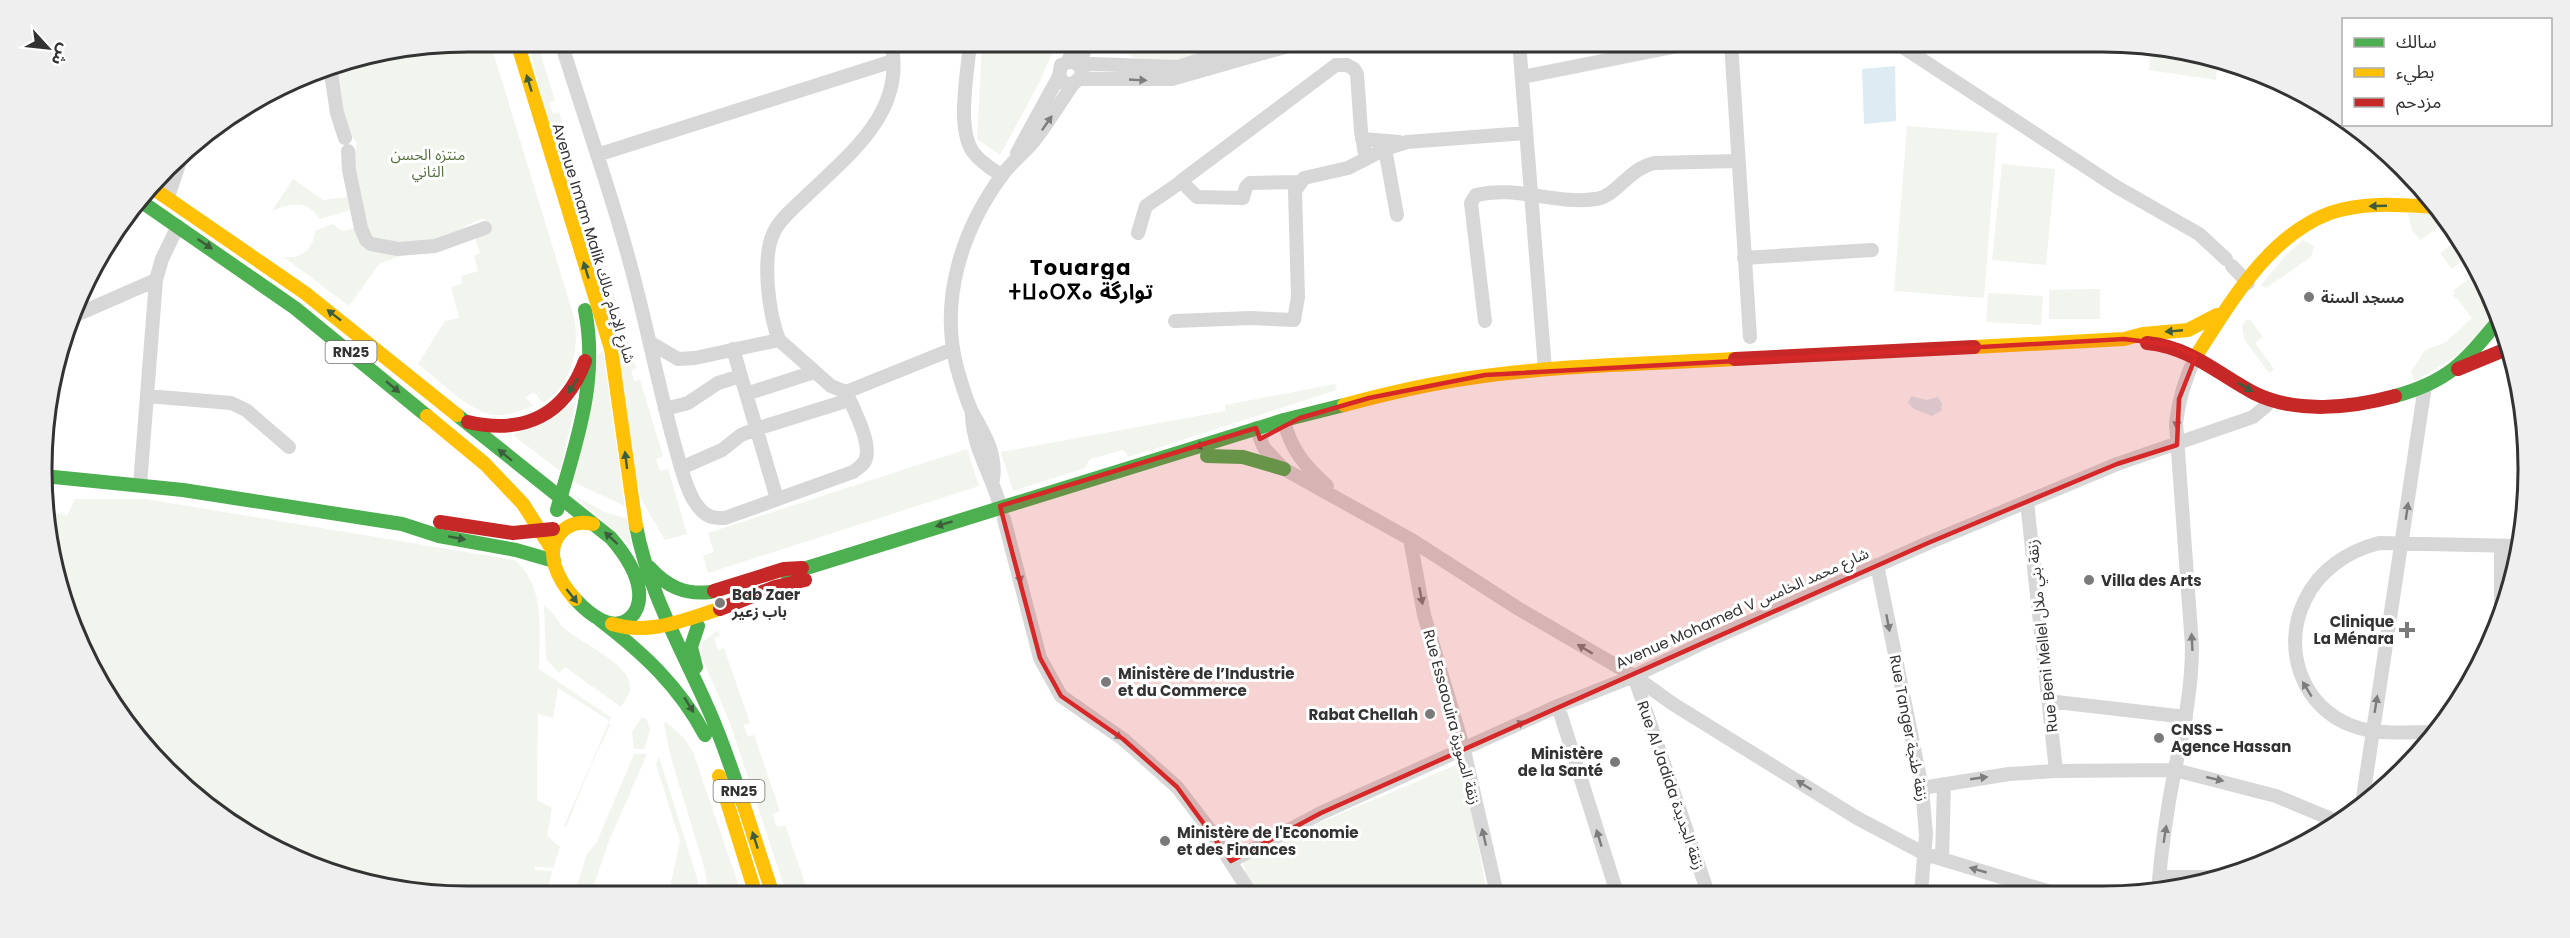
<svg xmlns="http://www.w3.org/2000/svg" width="2570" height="938" viewBox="0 0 2570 938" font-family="Poppins,'Noto Sans Arabic','Noto Sans Tifinagh',sans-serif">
<rect width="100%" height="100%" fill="#fff"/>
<!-- green -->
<path fill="#f1f5ed" d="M 469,42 L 490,42 L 574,317 C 580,349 572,385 543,403 L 534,392 L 526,397 L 533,406 C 521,410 509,416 496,415 C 471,414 438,379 418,364 L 445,321 L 459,318 L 451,287 L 462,284 L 461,276 L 478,271 L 474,256 L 480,253 L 475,239 L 490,232 L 484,218 L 465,226 L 462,233 C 433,243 405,244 375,240 L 366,230 L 354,157 L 357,142 L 348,133 L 343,119 L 333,66 L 386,50 Z
M 528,42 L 537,42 L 555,101 L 549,103 L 553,114 L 559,112 L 582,189 L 576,191 L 580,203 L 586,201 L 609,277 L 602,280 L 606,293 L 613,291 L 636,368 L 631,370 L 634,381 L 640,380 L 663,456 L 656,459 L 660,471 L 668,469 L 687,534 L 665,540 L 642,501 Z
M 982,42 L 1057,42 L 1040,81 L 1000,155 L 977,139 Z
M 1107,42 L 1211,42 L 1209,47 L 1177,63 L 1135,58 L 1107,44 Z
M 2152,49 L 2218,59 L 2216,80 L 2149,70 Z
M 1907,126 L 1997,133 L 1984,298 L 1894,291 Z
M 2002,164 L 2055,169 L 2046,265 L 1992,260 Z
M 293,179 L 323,200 L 347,197 L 350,210 L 320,219 C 308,200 290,202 272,211 Z
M 2438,210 L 2443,217 L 2444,223 L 2420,240 L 2412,230 L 2407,211 Z
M 332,224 L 343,231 L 356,228 C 360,256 379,252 403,255 L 379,264 L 349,306 L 284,257 C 301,259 314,249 315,231 Z
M 2459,239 L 2470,255 L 2452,269 L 2440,253 Z
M 2303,240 L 2314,246 L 2311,257 L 2266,288 L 2261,285 L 2285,256 Z
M 2478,272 L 2498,314 L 2460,354 L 2415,381 L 2411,372 L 2425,350 L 2446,342 L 2472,318 L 2458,300 L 2459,298 L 2456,299 L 2453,295 L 2455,293 L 2453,291 Z
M 2100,289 L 2100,319 L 2049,319 L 2049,290 Z
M 1988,293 L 2043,296 L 2041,325 L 1986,322 Z
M 2246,320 L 2250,320 L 2263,337 L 2255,343 L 2274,369 L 2269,373 L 2244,339 L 2242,326 Z
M 603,351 L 625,506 L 571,481 L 598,354 Z
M 1335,384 L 1337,390 L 1129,457 L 1123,450 L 1090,459 L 1085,468 L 1013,491 L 1001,452 L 1225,411 L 1225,405 Z
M 576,401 L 560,471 L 513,435 Z
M 967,449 L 979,486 L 708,573 L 703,556 L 714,552 L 708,533 Z
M 571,493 L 604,512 L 628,519 L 631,546 Z
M 75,499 L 146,499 L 515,560 C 546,587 539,631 539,669 L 612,718 L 609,719 L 610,726 L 592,763 L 566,827 L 564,826 L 609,722 L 607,719 L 558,688 L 553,718 L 538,714 L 537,800 L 552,808 L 547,836 L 560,847 L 553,868 L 535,867 L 535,870 L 552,871 L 546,896 L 469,896 L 359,882 L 231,824 L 167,771 L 114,707 L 56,579 L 45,509 L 67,516 Z
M 544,606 C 553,610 558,623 565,629 C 581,643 630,664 630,686 C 631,694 625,700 621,707 L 565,667 L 559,673 L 546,659 Z
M 718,630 L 720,636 L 714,638 L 718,650 L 724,648 L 750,723 L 744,725 L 747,736 L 754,735 L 780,811 L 772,814 L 777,827 L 785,825 L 809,895 L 787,895 L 730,723 L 701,655 L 702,643 Z
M 642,717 L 647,720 L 650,730 L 644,749 L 634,749 L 632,732 Z
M 666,722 L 684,738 L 693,752 L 742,895 L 710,895 L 703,863 L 671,758 L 664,724 Z
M 634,754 L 647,754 L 609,841 L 590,896 L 574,896 L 587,854 L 597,842 Z
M 659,757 L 697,878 L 700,895 L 668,896 L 680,841 L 656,764 Z
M 1463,762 L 1487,894 L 1256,894 L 1248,880 L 1241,856 Z"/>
<!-- water -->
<path fill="#ddebf3" d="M 1895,66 L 1896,121 L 1864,124 L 1862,69 Z
M 1911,396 L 1926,400 L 1938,397 L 1942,403 L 1941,411 L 1932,416 L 1914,409 L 1908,403 Z"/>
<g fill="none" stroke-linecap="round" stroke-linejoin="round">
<!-- street -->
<path stroke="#d7d7d7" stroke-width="14" d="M 561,42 C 587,126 617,209 638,294 C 650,342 660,391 673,439 C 679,459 683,481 693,499 C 702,514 709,519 725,518 L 853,472 C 858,468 865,464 866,458 C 871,441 853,408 846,392
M 970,42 C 968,71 956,128 973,152 C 980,162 992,169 1002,176
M 1519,42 L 1545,369
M 1731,42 L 1750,337
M 1895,42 L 2115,186 L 2199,234 L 2226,259
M 1068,61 L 1077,42
M 1079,64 L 1088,42
M 1080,66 L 1092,64 L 1178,67 L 1255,42
M 330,67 L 337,113 L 345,138
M 1522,77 L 1698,42
M 1080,79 L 1172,79 L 1302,42
M 1362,139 L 1399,142
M 1385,149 L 1397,215
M 348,151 L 349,170 L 361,228 L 366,240 L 371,244 L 398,249 L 435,246 L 485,228
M 1017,153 L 1059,76 L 1061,65 L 1072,61 L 1081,67 L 1082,76 L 1073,84 L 1064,83 L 1059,76
M 597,155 L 893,61
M 1300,182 L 1250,183 L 1246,187 L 1243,198 L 1197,197 L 1181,181 L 1336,65 L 1347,65 L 1354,69 L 1357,74 L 1361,131 L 1366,159
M 168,197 L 183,152
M 1138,233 L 1146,206 L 1181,182
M 1744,258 L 1872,250
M 2232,266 L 2248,283
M 76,315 L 156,280
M 1175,321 L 1251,318 L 1294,320 L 1298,297 L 1295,191 L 1304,178 L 1348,168 L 1385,149 L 1407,142 L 1526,133
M 1485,321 L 1471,203 L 1476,195 C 1516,185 1555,205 1596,199 C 1617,196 1628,169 1654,163 L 1737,161
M 779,340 C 769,314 761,258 774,232 C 780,219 794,208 804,198 C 848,155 907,113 891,42
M 651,343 L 678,359 L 695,358 L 779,340 L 831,386 L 846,392 L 953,349
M 733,349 L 777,499
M 746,394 L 814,372
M 147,396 L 231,403 L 246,410 L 289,447
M 665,409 L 688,403 L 718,383 L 741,376
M 972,415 C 973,449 992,475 1000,506
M 1284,420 C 1290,449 1306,467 1327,486
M 1256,428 L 1264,448 L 1284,469 L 1410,539 L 1519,609 L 1634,676 L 1673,704 L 1857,818 L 1925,854 L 2054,893
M 681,468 L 722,450 L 741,435 L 756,429 L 849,400
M 993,480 C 997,454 984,433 972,412 C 966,399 961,382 957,368 C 939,300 962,229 1003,174 C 1012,162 1024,153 1034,141 C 1048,123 1060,103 1073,84
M 140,485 L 156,280 L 162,259 L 178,226
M 2027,502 L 2056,771
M 1004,519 L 1040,658 L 1061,696 L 1123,739 L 1177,787 L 1210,830 L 1251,894
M 1410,539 L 1424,615 L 1464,750 L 1497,894
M 2501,547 L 2501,610
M 1877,565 L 1922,788 L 1926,834 L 1921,893
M 1634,676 L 1708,893
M 2048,701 L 2186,717
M 1558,706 L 1617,893
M 2430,732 C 2405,732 2377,735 2353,726 C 2302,708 2281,648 2305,600 C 2319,570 2348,551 2379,543 L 2519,546
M 1922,788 L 2009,774 L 2056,771 L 2175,770 L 2276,796 L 2336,821
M 2362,804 L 2425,386
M 1942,859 L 1944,784
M 1231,861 L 1321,813 L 1558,706 L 1634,676 L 1709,640 L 1928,543 L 2117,464 L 2253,417 L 2266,406 L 2270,399
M 2159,877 L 2206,877
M 2158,892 C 2161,851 2167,809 2175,769 C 2184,727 2192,689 2192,646 L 2176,423 C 2179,398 2185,378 2196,356"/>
<!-- fast -->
<path stroke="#4caf50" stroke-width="14" d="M 139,200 L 295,308 L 427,416
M 2395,396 C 2450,381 2465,361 2500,319
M 457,415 L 611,538 C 624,553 637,571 639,591 C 640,601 638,610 631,617 C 613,635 588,613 575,599
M 1207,456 L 1243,457 L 1284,469
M 44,476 L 183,490 L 402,524 L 439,536 L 516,550 L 554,561
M 557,510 C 576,442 599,382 585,310
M 636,526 C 648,590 680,646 706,704 C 721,736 732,770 743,803
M 649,567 C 667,587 685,595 711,592
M 787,574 L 1284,420 L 1344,405
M 600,620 C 643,653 679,686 705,735
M 696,667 L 691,647 L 698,626"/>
<!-- slow -->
<path stroke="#ffc107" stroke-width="14" d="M 517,42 L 611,349 L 636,526
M 151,187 L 305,293 L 457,415
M 1974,347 L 2124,339 L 2143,334 L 2188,330 L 2217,315 L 2222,315
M 2196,356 C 2230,303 2268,236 2330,213 C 2364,201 2401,205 2436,207
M 1344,405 C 1385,394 1427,384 1470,378 C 1558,365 1647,364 1735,359
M 427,416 L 485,464 L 523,504 L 553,551
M 575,599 C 567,590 559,579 555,566 C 547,540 566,517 593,524
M 612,624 C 649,635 681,621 716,610
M 719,776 L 756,895
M 743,803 L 773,895"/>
<!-- jam -->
<path stroke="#c62828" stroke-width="14" d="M 2147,343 C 2190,347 2218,374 2254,393 C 2296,414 2351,408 2395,396
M 1735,359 L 1974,347
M 2458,369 L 2509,348
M 468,422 C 524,435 565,415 585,361
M 440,522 L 513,533 L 553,529
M 714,591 L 784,569 L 802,568
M 720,609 L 775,587 L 805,580"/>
</g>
<!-- one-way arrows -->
<defs><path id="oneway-solid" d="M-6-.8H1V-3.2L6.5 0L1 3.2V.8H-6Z" transform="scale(1.5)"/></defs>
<g fill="#7d7d7d">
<use href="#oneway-solid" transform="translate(1138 80) rotate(3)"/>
<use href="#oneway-solid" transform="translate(1047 123) rotate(-55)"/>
<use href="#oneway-solid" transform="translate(2177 420) rotate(94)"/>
<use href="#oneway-solid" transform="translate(2407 511) rotate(-82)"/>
<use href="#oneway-solid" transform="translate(1019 575) rotate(76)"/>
<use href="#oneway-solid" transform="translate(1421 596) rotate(79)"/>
<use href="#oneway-solid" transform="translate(1888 623) rotate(79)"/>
<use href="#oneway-solid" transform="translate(2192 642) rotate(-93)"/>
<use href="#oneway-solid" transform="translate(1585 649) rotate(-149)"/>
<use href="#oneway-solid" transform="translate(2307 689) rotate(-121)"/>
<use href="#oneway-solid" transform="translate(2376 704) rotate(-81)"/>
<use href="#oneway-solid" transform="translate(1517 725) rotate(-25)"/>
<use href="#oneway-solid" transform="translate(1115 734) rotate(34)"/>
<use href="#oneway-solid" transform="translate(1979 778) rotate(-8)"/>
<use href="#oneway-solid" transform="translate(2215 779) rotate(13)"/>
<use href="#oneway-solid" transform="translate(1804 785) rotate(-148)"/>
<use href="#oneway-solid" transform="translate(2165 834) rotate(-81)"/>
<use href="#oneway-solid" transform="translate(1484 837) rotate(-103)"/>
<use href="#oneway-solid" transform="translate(1599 838) rotate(-107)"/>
<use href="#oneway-solid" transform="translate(1978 870) rotate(-164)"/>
</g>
<g fill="#3c5e3d">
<use href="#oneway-solid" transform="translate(529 83) rotate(-107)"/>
<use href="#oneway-solid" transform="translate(2378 206) rotate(178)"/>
<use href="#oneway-solid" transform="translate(205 244) rotate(34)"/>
<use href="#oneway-solid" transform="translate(586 270) rotate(-107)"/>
<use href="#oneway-solid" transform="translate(334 315) rotate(-142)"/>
<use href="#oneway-solid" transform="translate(2174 331) rotate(175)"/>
<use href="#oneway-solid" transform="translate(573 386) rotate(122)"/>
<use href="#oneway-solid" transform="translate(393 387) rotate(40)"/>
<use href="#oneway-solid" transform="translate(2245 387) rotate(30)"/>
<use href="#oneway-solid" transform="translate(1203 445) rotate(163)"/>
<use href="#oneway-solid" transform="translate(505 455) rotate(-141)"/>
<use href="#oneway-solid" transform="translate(626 460) rotate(-97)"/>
<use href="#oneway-solid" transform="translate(944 524) rotate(163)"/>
<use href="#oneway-solid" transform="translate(457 538) rotate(10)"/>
<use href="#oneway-solid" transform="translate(611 538) rotate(-137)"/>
<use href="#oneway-solid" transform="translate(572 596) rotate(52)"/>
<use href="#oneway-solid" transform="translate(689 705) rotate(58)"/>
<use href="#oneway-solid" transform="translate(755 840) rotate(-108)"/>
</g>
<!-- marked area -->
<path fill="#d62828" fill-opacity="0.2" stroke="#d62828" stroke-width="4.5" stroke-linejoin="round" d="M 2124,339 L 2172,345 L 2196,356 L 2179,399 L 2177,445 L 2117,464 L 1928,543 L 1321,813 L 1231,861 L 1177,787 L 1123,739 L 1061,696 L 1040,658 L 1000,506 L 1256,428 L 1260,439 L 1300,418 L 1369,398 L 1485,375 Z"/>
<!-- markers -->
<g fill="#7a7a7a" stroke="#fff" stroke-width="2">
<circle cx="2309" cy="297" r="6"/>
<circle cx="2089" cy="580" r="6"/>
<circle cx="720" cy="603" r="6"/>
<path d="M2404 621h6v6h6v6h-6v6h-6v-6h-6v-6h6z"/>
<circle cx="1106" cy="682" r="6"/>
<circle cx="1430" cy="714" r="6"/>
<circle cx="2159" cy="738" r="6"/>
<circle cx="1615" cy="762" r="6"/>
<circle cx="1165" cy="841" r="6"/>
</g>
<g text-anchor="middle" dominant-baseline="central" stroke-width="6" stroke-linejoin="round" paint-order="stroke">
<!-- shield labels -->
<g fill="#fff" stroke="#707070" stroke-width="1.5">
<rect x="325.5" y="341" width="51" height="22" rx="4.5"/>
<rect x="713.5" y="780" width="51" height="22" rx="4.5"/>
</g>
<g font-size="14" font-weight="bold" fill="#333">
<text x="351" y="352">RN25</text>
<text x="739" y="791">RN25</text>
</g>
<!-- park labels -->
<g font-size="15" fill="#56703f" stroke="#fff">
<text x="428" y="154">منتزه الحسن<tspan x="428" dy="17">الثاني</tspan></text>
</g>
<!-- street labels -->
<g font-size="15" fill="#333" stroke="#fff">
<text transform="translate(594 243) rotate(73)">Avenue Imam Malik شارع الإمام مالك</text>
<text transform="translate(1742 608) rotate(-24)">Avenue Mohamed V شارع محمد الخامس</text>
<text transform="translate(2042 636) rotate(-96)">Rue Beni Mellel زنقة بني ملال</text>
<text transform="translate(1452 717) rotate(75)">Rue Essaouira زنقة الصويرة</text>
<text transform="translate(1909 728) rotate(79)">Rue Tanger زنقة طنجة</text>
<text transform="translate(1671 785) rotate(71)">Rue Al Jadida زنقة الجديدة</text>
</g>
<!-- poi labels -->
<g font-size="15" font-weight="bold" fill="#333" stroke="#fff" text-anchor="start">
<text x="2321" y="297">مسجد السنة</text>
<text x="2101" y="580">Villa des Arts</text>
<text x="732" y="594">Bab Zaer<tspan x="732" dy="17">باب زعير</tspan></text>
<text x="2394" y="621" text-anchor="end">Clinique<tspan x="2394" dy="17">La Ménara</tspan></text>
<text x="1118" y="673">Ministère de l’Industrie<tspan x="1118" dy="17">et du Commerce</tspan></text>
<text x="1418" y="714" text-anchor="end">Rabat Chellah</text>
<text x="2171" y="729">CNSS -<tspan x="2171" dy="17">Agence Hassan</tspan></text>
<text x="1603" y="753" text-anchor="end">Ministère<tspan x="1603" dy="17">de la Santé</tspan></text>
<text x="1177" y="832">Ministère de l'Economie<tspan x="1177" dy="17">et des Finances</tspan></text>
</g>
<!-- district labels -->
<g font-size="21" font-weight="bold" letter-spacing="1.5" fill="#000" stroke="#fff">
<text x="1081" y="267">Touarga<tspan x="1081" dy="24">ⵜⵡⴰⵔⴳⴰ توارگة</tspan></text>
</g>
</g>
<!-- crop -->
<path d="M0 0H2570V938H0ZM468 52H2102A416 416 0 0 1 2518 468V470A416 416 0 0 1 2102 886H468A416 416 0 0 1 52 470V468A416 416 0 0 1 468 52Z" fill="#efefef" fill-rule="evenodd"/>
<path fill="none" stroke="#333" stroke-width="3" d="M468 52H2102A416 416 0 0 1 2518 468V470A416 416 0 0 1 2102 886H468A416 416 0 0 1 52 470V468A416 416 0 0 1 468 52Z"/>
<!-- legend -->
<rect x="2342" y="18" width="210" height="108" fill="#ffffff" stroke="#adadad" stroke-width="1.5"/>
<rect x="2354" y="38" width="30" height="9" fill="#4caf50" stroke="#adadad" stroke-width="1.5"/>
<text x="2396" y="48" font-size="18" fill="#333333">سالك</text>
<rect x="2354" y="68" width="30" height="9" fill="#ffc107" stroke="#adadad" stroke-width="1.5"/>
<text x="2396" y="78" font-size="18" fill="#333333">بطيء</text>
<rect x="2354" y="98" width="30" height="9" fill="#c62828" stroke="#adadad" stroke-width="1.5"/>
<text x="2396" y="108" font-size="18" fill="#333333">مزدحم</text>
<!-- north arrow -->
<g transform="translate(48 48) rotate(117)" stroke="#ffffff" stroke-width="4.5" paint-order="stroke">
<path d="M0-4.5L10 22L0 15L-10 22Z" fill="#333333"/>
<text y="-9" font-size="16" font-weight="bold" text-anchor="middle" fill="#333333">ش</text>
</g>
</svg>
